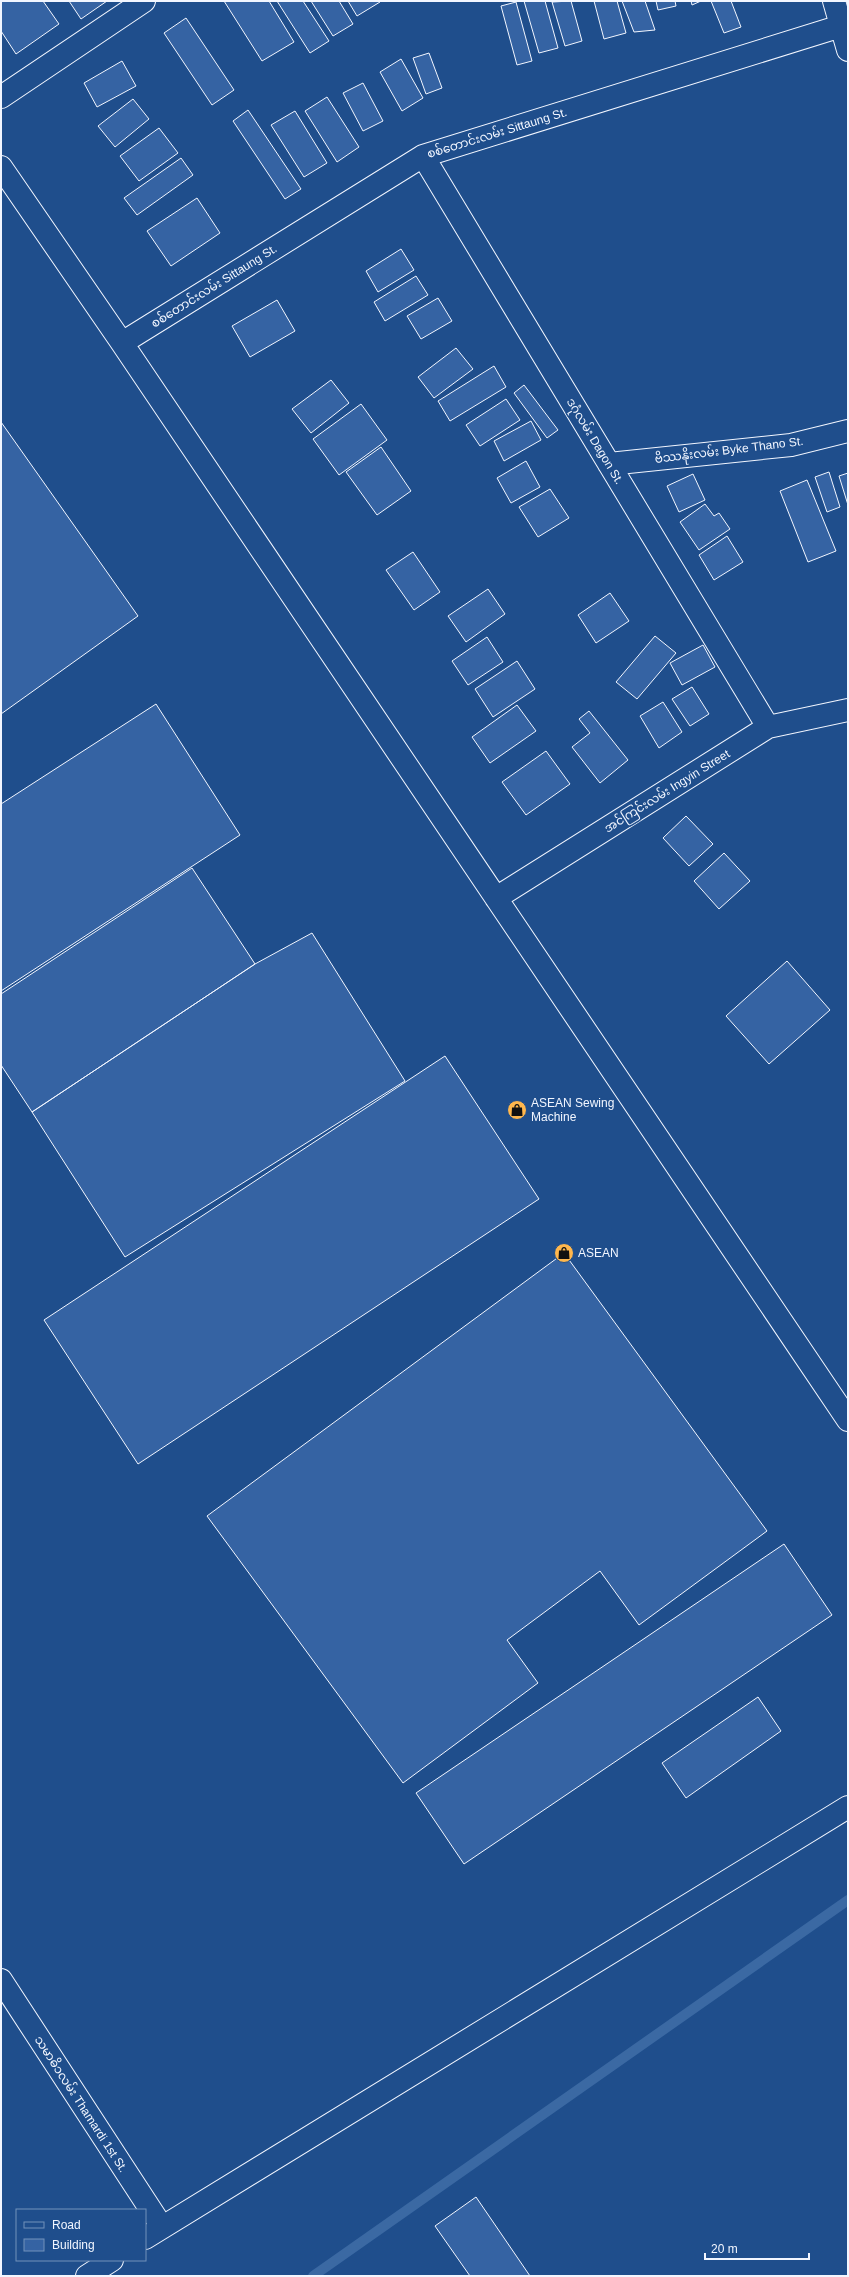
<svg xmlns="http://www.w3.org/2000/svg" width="849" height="2277" viewBox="0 0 849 2277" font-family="Helvetica,'Noto Sans Myanmar',sans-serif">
<rect width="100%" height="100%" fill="#1f4e8c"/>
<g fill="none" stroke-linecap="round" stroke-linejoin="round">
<!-- stream -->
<path stroke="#3b69a3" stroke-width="10" d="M 313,2276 L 848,1900"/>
</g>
<!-- building -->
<path fill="#3563a3" stroke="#f2f6ff" d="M 1,1 L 43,1 L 59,24 L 16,54 L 1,31 Z
M 69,1 L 107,1 L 81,19 Z
M 224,1 L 269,1 L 294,42 L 262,61 Z
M 277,1 L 303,1 L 329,41 L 310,53 Z
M 311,1 L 339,1 L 353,24 L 333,36 Z
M 348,1 L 380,1 L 380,2 L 357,16 Z
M 524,1 L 545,1 L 558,48 L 539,53 Z
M 571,1 L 582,41 L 565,46 L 552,2 Z
M 594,1 L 617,1 L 626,33 L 604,39 Z
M 622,1 L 645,1 L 655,30 L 634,32 Z
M 656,1 L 675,1 L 676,6 L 658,10 Z
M 691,1 L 701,1 L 692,5 Z
M 711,1 L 731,1 L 741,27 L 724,33 Z
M 516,2 L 532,61 L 517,65 L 501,6 Z
M 186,18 L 234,90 L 212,105 L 164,33 Z
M 429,53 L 442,88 L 426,94 L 413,58 Z
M 401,59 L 423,98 L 402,111 L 380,72 Z
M 122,61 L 136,86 L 97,107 L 84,83 Z
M 363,83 L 383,121 L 363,131 L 343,93 Z
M 327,97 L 359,147 L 337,162 L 305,111 Z
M 133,99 L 149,119 L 115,147 L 98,126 Z
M 248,110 L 301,189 L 285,199 L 233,121 Z
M 295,111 L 327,163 L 304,177 L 271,125 Z
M 159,128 L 178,153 L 139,181 L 120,156 Z
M 181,158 L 193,175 L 137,215 L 124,198 Z
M 197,198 L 220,233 L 171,266 L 147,231 Z
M 401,249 L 414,270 L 378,292 L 366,271 Z
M 416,276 L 428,295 L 385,321 L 374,302 Z
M 438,298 L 452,321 L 421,339 L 407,316 Z
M 277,300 L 295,331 L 250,357 L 232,326 Z
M 456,348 L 473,369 L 434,398 L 418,377 Z
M 494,366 L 506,387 L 450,421 L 438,401 Z
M 331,380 L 349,403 L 311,433 L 292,409 Z
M 524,385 L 558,430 L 547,438 L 514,393 Z
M 506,399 L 520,420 L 480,446 L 466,425 Z
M 361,404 L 387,440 L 339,475 L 313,439 Z
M 531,421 L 541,440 L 504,461 L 494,441 Z
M 1,422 L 138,616 L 1,714 Z
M 381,447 L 411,491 L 377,515 L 346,472 Z
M 526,461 L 540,487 L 511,503 L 497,478 Z
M 829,472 L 840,507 L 827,512 L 815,477 Z
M 848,473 L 848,505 L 839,476 Z
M 693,474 L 705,500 L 679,512 L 667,486 Z
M 807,480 L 836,551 L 808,562 L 780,491 Z
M 550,489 L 569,518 L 538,537 L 519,507 Z
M 705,504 L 714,516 L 719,513 L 730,529 L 699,550 L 680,522 Z
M 727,536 L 743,562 L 714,580 L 699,555 Z
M 413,552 L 440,592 L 414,610 L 386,570 Z
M 488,589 L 505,614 L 466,642 L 448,616 Z
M 610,593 L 629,621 L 596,643 L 578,615 Z
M 655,636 L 676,653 L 637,699 L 616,682 Z
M 487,637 L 503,662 L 468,685 L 452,661 Z
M 703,645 L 715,667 L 682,685 L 670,663 Z
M 517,661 L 535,689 L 493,717 L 475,689 Z
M 692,687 L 709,714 L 690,726 L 672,699 Z
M 663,702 L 682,732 L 659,748 L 640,716 Z
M 156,704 L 240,835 L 1,991 L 1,804 Z
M 517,705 L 536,731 L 490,763 L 472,737 Z
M 589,711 L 628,760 L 600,783 L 572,747 L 590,733 L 579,719 Z
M 546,751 L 570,784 L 526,815 L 502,782 Z
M 686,816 L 713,844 L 689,866 L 663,838 Z
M 724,853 L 750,881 L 719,909 L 694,881 Z
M 192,868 L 255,964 L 32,1112 L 1,1065 L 1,994 Z
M 312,933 L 405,1081 L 125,1257 L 32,1112 L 255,964 Z
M 787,961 L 830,1010 L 769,1064 L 726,1016 Z
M 445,1056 L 539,1199 L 138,1464 L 44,1320 Z
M 564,1253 L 767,1531 L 639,1625 L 600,1571 L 507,1640 L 538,1683 L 403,1783 L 207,1516 Z
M 784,1544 L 832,1615 L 464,1864 L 416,1793 Z
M 758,1697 L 781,1731 L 686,1798 L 662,1763 Z
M 476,2197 L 530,2276 L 470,2276 L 435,2226 Z"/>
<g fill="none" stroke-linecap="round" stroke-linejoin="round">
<defs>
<path id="minor" d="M 834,1 L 848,50
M 1,97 L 144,1
M 423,156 L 768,727
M 1,167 L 122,343 L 848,1420
M 122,343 L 423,156 L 841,26
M 609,464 L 791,445 L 848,431
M 496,898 L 768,727 L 848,710
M 1,1980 L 162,2227
M 145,2238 L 848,1807
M 87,2276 L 112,2260"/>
</defs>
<!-- minor casing -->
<use href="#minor" stroke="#f2f6ff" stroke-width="24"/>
<!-- minor -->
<use href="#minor" stroke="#1f4e8c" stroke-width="22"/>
</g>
<!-- icons -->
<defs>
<symbol id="shop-disc" viewBox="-11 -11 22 22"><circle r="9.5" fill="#ffb74d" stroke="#1f4e8c"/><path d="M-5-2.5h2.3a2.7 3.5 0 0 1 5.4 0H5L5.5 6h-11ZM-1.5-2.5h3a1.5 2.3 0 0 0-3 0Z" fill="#111"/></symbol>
</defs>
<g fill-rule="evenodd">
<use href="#shop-disc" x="506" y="1099" width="22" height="22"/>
<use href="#shop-disc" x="553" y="1242" width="22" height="22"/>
</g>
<g text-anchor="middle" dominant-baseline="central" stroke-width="3" stroke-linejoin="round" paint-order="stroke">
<!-- street labels -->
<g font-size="12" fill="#f2f6ff" stroke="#1f4e8c">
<text transform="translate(497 133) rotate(-17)">စစ်တောင်းလမ်း Sittaung St.</text>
<text transform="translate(214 286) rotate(-32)">စစ်တောင်းလမ်း Sittaung St.</text>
<text transform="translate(595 441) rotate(59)">ဒဂုံလမ်း Dagon St.</text>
<text transform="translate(729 450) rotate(-7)">ဗိဿနိုးလမ်း Byke Thano St.</text>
<text transform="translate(667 791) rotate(-32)">အင်ကြင်းလမ်း Ingyin Street</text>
<text transform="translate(81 2104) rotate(57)">သမာဓိ၁လမ်း Thamardi 1st St.</text>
</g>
<!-- poi labels -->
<g font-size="12" fill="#f2f6ff" stroke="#1f4e8c" text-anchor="start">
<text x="531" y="1103">ASEAN Sewing<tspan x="531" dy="14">Machine</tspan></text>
<text x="578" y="1253">ASEAN</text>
</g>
</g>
<!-- border -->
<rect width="849" height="2277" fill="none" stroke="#f2f6ff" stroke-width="4"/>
<!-- legend -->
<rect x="16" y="2209" width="130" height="52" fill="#1f4e8c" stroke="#7391ba"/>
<rect x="24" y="2222" width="20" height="6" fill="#1f4e8c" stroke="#7391ba"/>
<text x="52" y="2229" font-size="12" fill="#f2f6ff">Road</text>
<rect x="24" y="2239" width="20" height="12" fill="#3563a3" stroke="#7391ba"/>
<text x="52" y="2249" font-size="12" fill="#f2f6ff">Building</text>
<!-- scale -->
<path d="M705 2253v6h104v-6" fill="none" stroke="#f2f6ff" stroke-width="2"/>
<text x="711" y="2253" font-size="12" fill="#f2f6ff" stroke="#1f4e8c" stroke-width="3" paint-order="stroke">20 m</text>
</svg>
